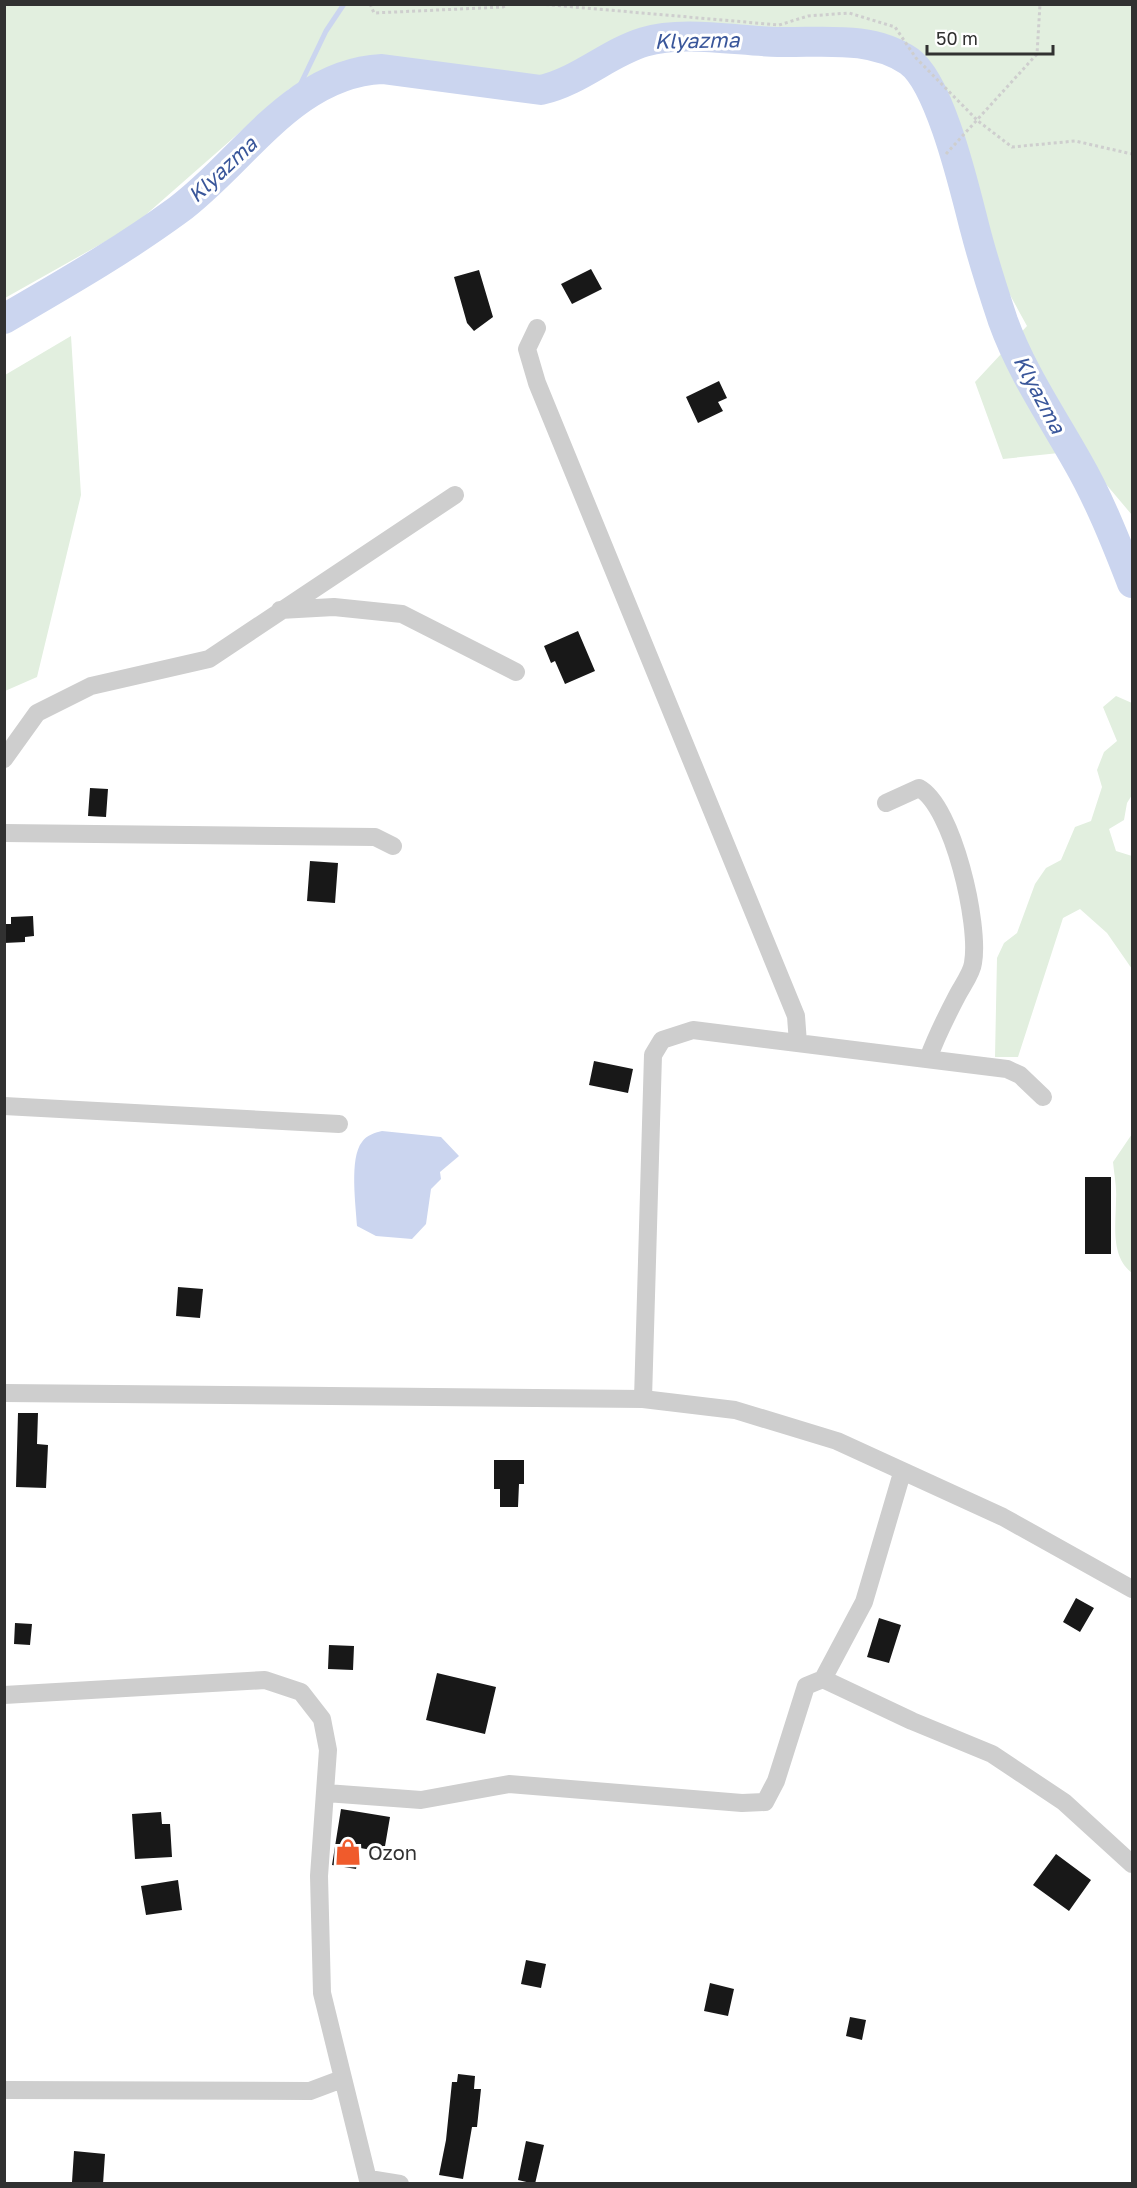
<svg xmlns="http://www.w3.org/2000/svg" width="1137" height="2188" viewBox="0 0 1137 2188" font-family="'Golos Text',sans-serif">
<rect width="100%" height="100%" fill="#fff"/>
<!-- green -->
<path fill="#e2efdf" d="M 5,4 L 1132,5 L 1132,515 L 1078,451 L 1003,459 L 975,382 L 1027,326 L 998,273 L 956,125 L 916,58 L 814,36 L 662,27 L 605,47 L 538,83 L 381,59 L 331,67 L 289,89 L 133,226 L 5,298 Z
M 71,336 L 81,495 L 37,677 L 5,691 L 5,375 Z
M 1116,696 L 1132,703 L 1132,795 L 1127,803 L 1124,820 L 1109,829 L 1116,851 L 1132,856 L 1132,969 L 1107,933 L 1080,909 L 1063,918 L 1018,1057 L 995,1057 L 997,958 L 1004,943 L 1017,933 L 1035,884 L 1046,868 L 1061,860 L 1075,827 L 1091,821 L 1102,787 L 1097,770 L 1104,752 L 1117,741 L 1103,707 Z
M 1132,1134 L 1132,1273 C 1110,1256 1116,1225 1116,1199 C 1117,1187 1114,1174 1113,1162 Z"/>
<!-- water -->
<path fill="#cbd5ef" d="M 382,1131 L 441,1137 L 459,1156 L 440,1172 L 441,1179 L 431,1189 L 426,1224 L 412,1239 L 376,1236 L 357,1226 C 356,1206 349,1158 362,1142 C 367,1135 374,1133 382,1131 Z"/>
<g fill="none" stroke-linecap="round" stroke-linejoin="round">
<!-- stream -->
<path stroke="#cbd5ef" stroke-width="5" d="M 290,106 L 326,31 L 344,4"/>
<!-- river -->
<path stroke="#cbd5ef" stroke-width="30" d="M 4,319 C 64,284 122,251 178,210 C 243,162 293,73 382,69 L 541,90 C 580,81 608,53 644,42 C 683,30 737,41 778,42 C 822,43 870,35 909,61 C 941,84 965,191 975,229 C 983,260 993,291 1003,321 C 1021,371 1051,415 1077,461 C 1099,499 1116,542 1132,583"/>
</g>
<!-- building -->
<path fill="#181818" d="M 591,269 L 602,289 L 572,304 L 561,284 Z
M 479,270 L 493,317 L 474,331 L 467,323 L 454,277 Z
M 719,381 L 727,398 L 718,402 L 723,411 L 698,423 L 686,397 Z
M 578,631 L 595,671 L 565,684 L 555,661 L 551,663 L 544,646 Z
M 90,788 L 108,789 L 106,817 L 88,816 Z
M 310,861 L 338,863 L 335,903 L 307,901 Z
M 33,916 L 34,936 L 25,937 L 25,942 L 4,943 L 4,924 L 11,924 L 11,917 Z
M 594,1061 L 633,1069 L 628,1093 L 589,1085 Z
M 1085,1177 L 1111,1177 L 1111,1254 L 1085,1254 Z
M 178,1287 L 203,1289 L 200,1318 L 176,1316 Z
M 18,1413 L 38,1413 L 37,1444 L 48,1445 L 46,1488 L 16,1487 Z
M 494,1460 L 524,1460 L 524,1484 L 519,1484 L 518,1507 L 500,1507 L 500,1489 L 494,1489 Z
M 1076,1598 L 1094,1608 L 1080,1632 L 1063,1622 Z
M 879,1618 L 901,1625 L 889,1663 L 867,1657 Z
M 15,1623 L 32,1624 L 30,1645 L 14,1644 Z
M 329,1645 L 354,1646 L 353,1670 L 328,1669 Z
M 437,1673 L 496,1687 L 485,1734 L 426,1720 Z
M 341,1809 L 390,1817 L 384,1852 L 360,1848 L 356,1869 L 332,1865 Z
M 161,1812 L 162,1824 L 170,1824 L 172,1857 L 135,1859 L 132,1814 Z
M 1056,1854 L 1091,1880 L 1069,1911 L 1033,1885 Z
M 178,1880 L 182,1910 L 146,1915 L 141,1886 Z
M 526,1960 L 546,1964 L 541,1988 L 521,1984 Z
M 710,1983 L 734,1989 L 728,2016 L 704,2011 Z
M 850,2017 L 866,2020 L 862,2040 L 846,2036 Z
M 458,2074 L 475,2076 L 474,2089 L 481,2089 L 477,2127 L 472,2127 L 463,2179 L 439,2175 L 446,2140 L 452,2082 L 457,2082 Z
M 526,2141 L 544,2145 L 535,2184 L 518,2180 Z
M 74,2151 L 105,2154 L 103,2184 L 72,2182 Z"/>
<g fill="none" stroke-linecap="round" stroke-linejoin="round">
<!-- path -->
<path stroke="#cecece" stroke-width="3" stroke-dasharray="3 3" stroke-linecap="butt" d="M 370,4 L 374,13 L 503,7 L 508,4
M 540,4 L 779,25 L 808,16 L 849,13 L 895,27 L 916,58 L 978,121 L 1012,147 L 1075,141 L 1132,154
M 946,154 L 1037,54 L 1040,4"/>
<!-- minor -->
<path stroke="#cecece" stroke-width="18" d="M 537,328 L 527,349 L 537,383 L 796,1016 L 798,1043
M 280,610 L 334,607 L 402,614 L 516,672
M 4,759 L 37,713 L 91,686 L 209,659 L 455,495
M 886,803 L 919,788 C 953,806 980,925 973,963 C 972,973 962,986 957,996 C 946,1017 936,1037 928,1059
M 4,833 L 375,837 L 393,846
M 4,1106 L 339,1124
M 4,1393 L 643,1399 L 735,1410 L 837,1441 L 1003,1517 L 1132,1589
M 643,1399 L 653,1055 L 662,1040 L 693,1030 L 1007,1069 L 1020,1075 L 1043,1097
M 823,1679 L 912,1721 L 992,1754 L 1064,1802 L 1132,1864
M 4,1695 L 265,1680 L 301,1692 L 322,1719 L 328,1750 L 319,1876 L 322,1993 L 369,2184
M 326,1793 L 421,1800 L 509,1784 L 742,1803 L 765,1802 L 776,1781 L 806,1686 L 823,1679 L 864,1602 L 902,1473
M 4,2090 L 310,2091 L 342,2079
M 369,2179 L 400,2184"/>
</g>
<!-- icons -->
<defs>
<symbol id="shop-bare" viewBox="-9 -9 18 18"><path d="M-5-2.5h2.3a2.7 3.5 0 0 1 5.4 0H5L5.5 6h-11ZM-1.5-2.5h3a1.5 2.3 0 0 0-3 0Z" fill="#f05b2c" stroke="#fff" stroke-width="2.5" paint-order="stroke"/></symbol>
</defs>
<g fill-rule="evenodd">
<use href="#shop-bare" x="329" y="1833" width="38" height="38"/>
</g>
<g text-anchor="middle" dominant-baseline="central" stroke-width="6" stroke-linejoin="round" paint-order="stroke">
<!-- poi labels -->
<g font-size="20" fill="#313131" stroke="#fff" text-anchor="start">
<text x="368" y="1852">Ozon</text>
</g>
<!-- water labels -->
<g font-size="21" font-style="italic" fill="#39569a" stroke="#fff">
<text transform="translate(697 40) rotate(-1)">Klyazma</text>
<text transform="translate(222 169) rotate(-43)">Klyazma</text>
<text transform="translate(1040 394) rotate(62)">Klyazma</text>
</g>
</g>
<!-- border -->
<rect width="1137" height="2188" fill="none" stroke="#313131" stroke-width="12"/>
<!-- scale -->
<path d="M927 45v9h126v-9" fill="none" stroke="#313131" stroke-width="3"/>
<text x="936" y="45" font-size="18" fill="#313131" stroke="#ffffff" stroke-width="4.5" paint-order="stroke">50 m</text>
</svg>
